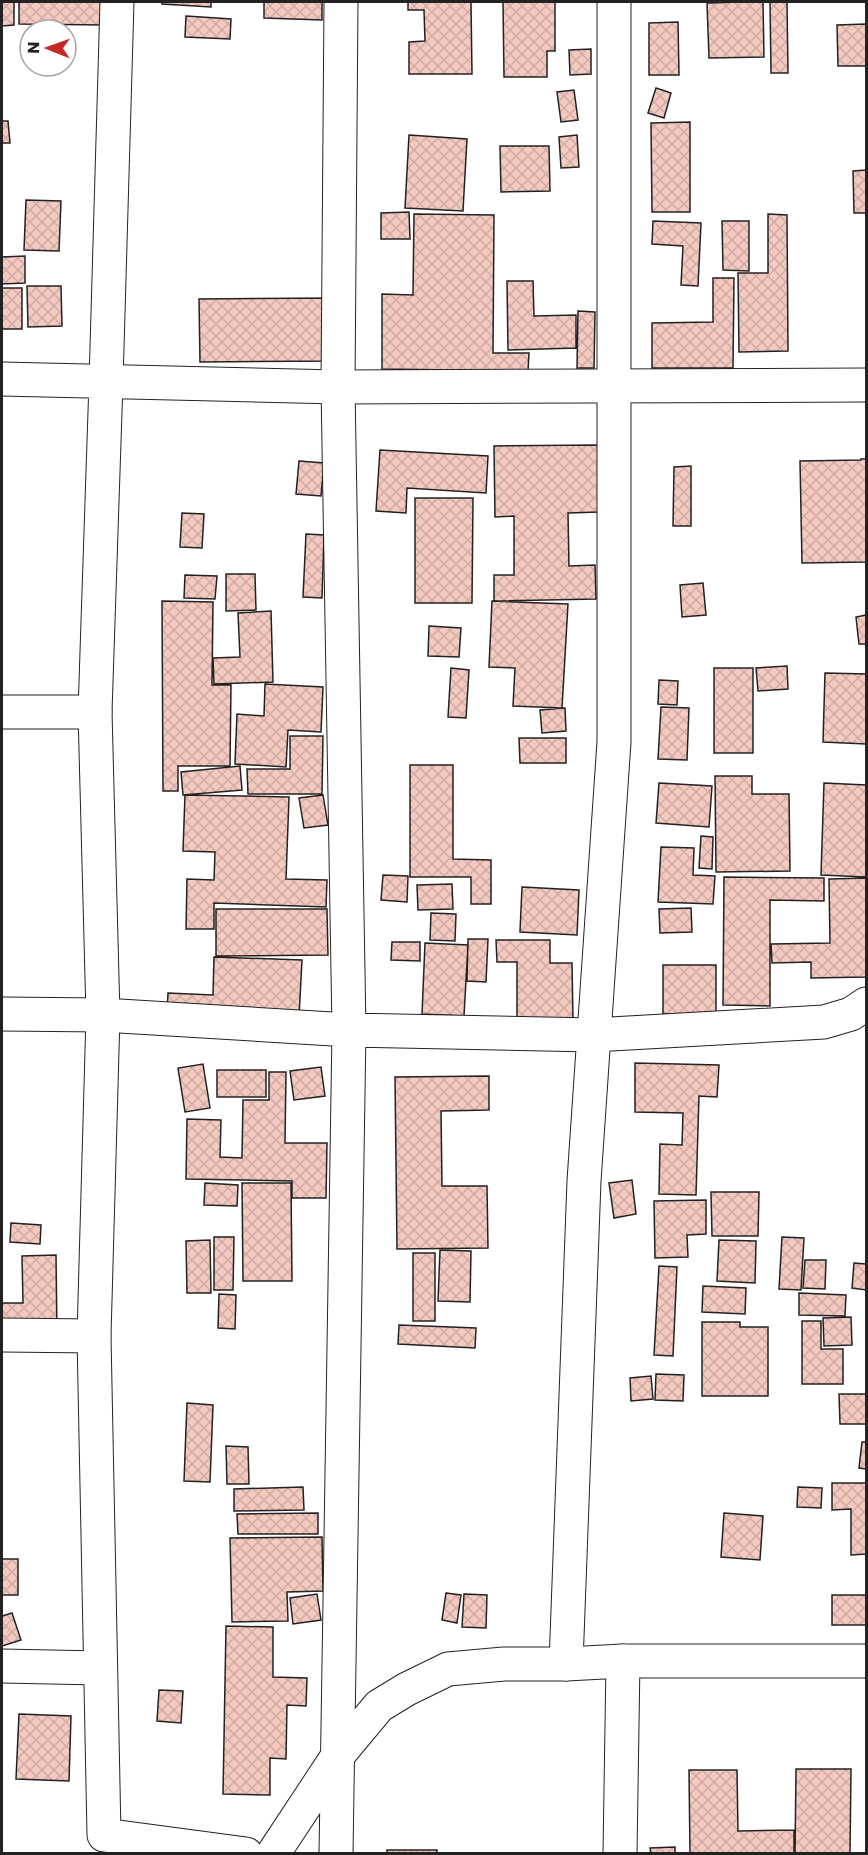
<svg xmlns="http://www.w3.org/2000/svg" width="868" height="1855" viewBox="0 0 868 1855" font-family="Poppins,sans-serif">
<defs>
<pattern id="building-cross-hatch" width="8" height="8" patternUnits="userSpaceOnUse" patternTransform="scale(1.5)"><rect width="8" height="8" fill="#f3c9c0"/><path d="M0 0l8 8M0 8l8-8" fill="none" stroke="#d0aca5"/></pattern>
</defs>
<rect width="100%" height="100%" fill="#fff"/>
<!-- building -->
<path fill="url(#building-cross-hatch)" stroke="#222" stroke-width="1.5" d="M 2,2 L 14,2 L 14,25 L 2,26 Z
M 19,2 L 105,2 L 104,25 L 19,24 Z
M 162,2 L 211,2 L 211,7 L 162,4 Z
M 264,2 L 322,2 L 322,20 L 264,18 Z
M 408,2 L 471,2 L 472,74 L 409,74 L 409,42 L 425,41 L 424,10 L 408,10 Z
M 503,2 L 555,2 L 555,51 L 547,51 L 547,77 L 504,77 Z
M 741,2 L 763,2 L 764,57 L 709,58 L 707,3 Z
M 770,2 L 787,2 L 788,73 L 771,73 Z
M 186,16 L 231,19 L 230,39 L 185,37 Z
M 678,22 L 679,75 L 649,75 L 649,23 Z
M 866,24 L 866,66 L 838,66 L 837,25 Z
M 591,49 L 591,74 L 570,75 L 569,50 Z
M 656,88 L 671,93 L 664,118 L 648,113 Z
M 574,90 L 578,120 L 561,122 L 557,92 Z
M 2,121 L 8,121 L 10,143 L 2,143 Z
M 690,122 L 690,212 L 652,212 L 651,123 Z
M 409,135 L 467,139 L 463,211 L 405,208 Z
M 577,135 L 579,167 L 561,168 L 559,137 Z
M 500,146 L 549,146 L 550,191 L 501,192 Z
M 866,170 L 866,213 L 854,213 L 853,171 Z
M 26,200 L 61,201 L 59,251 L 24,250 Z
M 409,212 L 410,239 L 381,239 L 381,213 Z
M 414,214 L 494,215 L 493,353 L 529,353 L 528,371 L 382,369 L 382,294 L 413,295 Z
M 768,214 L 787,215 L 788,351 L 739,352 L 738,273 L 768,273 Z
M 653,221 L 701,223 L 698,286 L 681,285 L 683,246 L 652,244 Z
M 722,221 L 749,221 L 749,271 L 723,270 Z
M 25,256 L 25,283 L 2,284 L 2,257 Z
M 713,278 L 734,278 L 733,368 L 652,368 L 652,323 L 713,322 Z
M 507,281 L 533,281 L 534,316 L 576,315 L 576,348 L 508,350 Z
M 27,286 L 61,286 L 62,326 L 28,327 Z
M 2,288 L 22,288 L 22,329 L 2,329 Z
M 338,298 L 338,361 L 200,362 L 199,299 Z
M 578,311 L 595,312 L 594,368 L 577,368 Z
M 598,445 L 599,512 L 568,513 L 569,566 L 595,565 L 596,599 L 494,601 L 494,575 L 514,575 L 514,516 L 495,517 L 494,446 Z
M 380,450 L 488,456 L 486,493 L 407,488 L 406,513 L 376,511 Z
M 861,459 L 866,459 L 866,562 L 802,563 L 800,461 L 861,460 Z
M 299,461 L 324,463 L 321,496 L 296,494 Z
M 691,466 L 691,526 L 673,526 L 674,467 Z
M 415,498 L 473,498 L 472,603 L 415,603 Z
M 182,513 L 204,514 L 202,548 L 180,547 Z
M 306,534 L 324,535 L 322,598 L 303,597 Z
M 226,574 L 255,574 L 256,610 L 226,611 Z
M 185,575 L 217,576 L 215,599 L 184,598 Z
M 703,583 L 706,615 L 682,617 L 680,585 Z
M 162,601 L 213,602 L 212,685 L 231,685 L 230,766 L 178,766 L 178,791 L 163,791 Z
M 492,601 L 568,604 L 562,708 L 513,706 L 515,668 L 489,667 Z
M 271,611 L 273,682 L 214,684 L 213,658 L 240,657 L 238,613 Z
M 866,615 L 866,644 L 859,644 L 856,617 Z
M 429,626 L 461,628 L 459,657 L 428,656 Z
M 787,666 L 788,689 L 758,691 L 756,668 Z
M 451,668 L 469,670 L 466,718 L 448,717 Z
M 714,668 L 753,668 L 753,753 L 714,753 Z
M 825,673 L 866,674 L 866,744 L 823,742 Z
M 659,680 L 678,681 L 677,705 L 658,704 Z
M 265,684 L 323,687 L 321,732 L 288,730 L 286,767 L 235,764 L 237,714 L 264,716 Z
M 661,707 L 689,708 L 687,760 L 658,759 Z
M 565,708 L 566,731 L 542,733 L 540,710 Z
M 290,736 L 323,736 L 322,794 L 248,794 L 247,769 L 290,769 Z
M 519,738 L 566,738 L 566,763 L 520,763 Z
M 410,765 L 453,765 L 453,859 L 491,860 L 491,904 L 471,904 L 471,877 L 410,877 Z
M 240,766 L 242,790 L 183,795 L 181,772 Z
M 715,776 L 752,776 L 752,794 L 789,794 L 790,871 L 716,872 Z
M 659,783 L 712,786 L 709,827 L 656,823 Z
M 824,783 L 866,785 L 866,877 L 821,875 Z
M 185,795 L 289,797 L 286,879 L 327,880 L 326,907 L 214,903 L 214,929 L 186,929 L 187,879 L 214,880 L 215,852 L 183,851 Z
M 323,795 L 328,825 L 304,828 L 299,798 Z
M 701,836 L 713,837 L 712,869 L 699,868 Z
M 661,847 L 694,848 L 693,875 L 715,876 L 713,904 L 658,902 Z
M 383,875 L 408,876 L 407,902 L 381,900 Z
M 724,877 L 824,878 L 824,901 L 770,900 L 770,1006 L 723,1005 Z
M 866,878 L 866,977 L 811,978 L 811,962 L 772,963 L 771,944 L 830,943 L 829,879 Z
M 452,884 L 453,909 L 418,910 L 417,885 Z
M 522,887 L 579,890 L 577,935 L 520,932 Z
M 691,908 L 692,932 L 660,933 L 659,909 Z
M 216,909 L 327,909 L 328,955 L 216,956 Z
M 431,913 L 456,914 L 455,941 L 430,940 Z
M 468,939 L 488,939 L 486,982 L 467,981 Z
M 496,940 L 550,940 L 550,963 L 572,963 L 573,1019 L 517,1019 L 517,962 L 497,962 Z
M 392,942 L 420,942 L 420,961 L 391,960 Z
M 425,943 L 468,945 L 464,1016 L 422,1014 Z
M 214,957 L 302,960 L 299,1017 L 167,1012 L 168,993 L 213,995 Z
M 663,965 L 716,965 L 716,1014 L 663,1014 Z
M 635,1063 L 719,1065 L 717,1097 L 699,1096 L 696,1195 L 659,1194 L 660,1144 L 682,1145 L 683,1113 L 635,1112 Z
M 203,1064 L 210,1108 L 185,1112 L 178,1068 Z
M 321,1067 L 325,1096 L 294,1100 L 290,1071 Z
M 217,1070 L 266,1070 L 266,1097 L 217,1097 Z
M 269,1072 L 286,1072 L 285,1143 L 327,1143 L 326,1198 L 292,1198 L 292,1181 L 186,1179 L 187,1119 L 221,1120 L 220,1157 L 242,1158 L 243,1100 L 269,1100 Z
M 489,1076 L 489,1110 L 441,1111 L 442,1186 L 487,1186 L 488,1248 L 397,1249 L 395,1077 Z
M 632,1180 L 636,1214 L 614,1218 L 609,1183 Z
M 205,1183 L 238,1185 L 237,1206 L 204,1205 Z
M 242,1183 L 291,1183 L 292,1281 L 243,1281 Z
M 711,1192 L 759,1192 L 758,1236 L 712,1236 Z
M 706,1200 L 706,1234 L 687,1235 L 688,1257 L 655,1258 L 654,1201 Z
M 11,1223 L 41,1225 L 40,1244 L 10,1242 Z
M 214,1237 L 234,1237 L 233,1290 L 214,1290 Z
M 782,1237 L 804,1238 L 801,1290 L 779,1289 Z
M 210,1240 L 211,1293 L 187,1293 L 186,1241 Z
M 719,1240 L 756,1241 L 755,1283 L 717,1281 Z
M 440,1250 L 471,1251 L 470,1302 L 438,1301 Z
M 413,1253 L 435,1253 L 435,1321 L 413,1321 Z
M 56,1255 L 57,1334 L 2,1335 L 2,1303 L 23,1303 L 22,1256 Z
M 805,1260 L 826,1260 L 825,1289 L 803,1288 Z
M 854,1263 L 866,1264 L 866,1290 L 852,1288 Z
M 659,1266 L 677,1267 L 673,1356 L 654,1355 Z
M 703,1286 L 746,1288 L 745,1314 L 702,1312 Z
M 799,1293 L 846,1295 L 845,1316 L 799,1315 Z
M 219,1294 L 236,1295 L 235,1329 L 218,1328 Z
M 851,1317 L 852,1345 L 824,1346 L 823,1318 Z
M 802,1321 L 821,1321 L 821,1349 L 843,1349 L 843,1384 L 802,1384 Z
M 702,1322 L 740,1322 L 740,1327 L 768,1327 L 768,1396 L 702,1396 Z
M 399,1325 L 476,1328 L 475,1348 L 398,1344 Z
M 656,1374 L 684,1375 L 683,1401 L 655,1400 Z
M 651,1376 L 653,1399 L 631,1401 L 630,1378 Z
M 839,1394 L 866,1394 L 866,1424 L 840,1424 Z
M 187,1403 L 213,1405 L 210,1482 L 184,1481 Z
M 862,1442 L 866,1442 L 866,1469 L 859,1468 Z
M 226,1446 L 248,1447 L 249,1484 L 227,1484 Z
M 832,1483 L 866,1483 L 866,1554 L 851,1555 L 851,1509 L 832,1510 Z
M 303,1487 L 304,1510 L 234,1511 L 234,1489 Z
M 798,1487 L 822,1488 L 821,1508 L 797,1507 Z
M 318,1513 L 318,1534 L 238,1534 L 237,1514 Z
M 724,1513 L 763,1516 L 760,1560 L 721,1557 Z
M 322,1537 L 323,1591 L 287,1592 L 288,1621 L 232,1622 L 230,1538 Z
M 2,1559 L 18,1559 L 18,1595 L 2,1595 Z
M 446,1593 L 461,1595 L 457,1623 L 442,1620 Z
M 317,1594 L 321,1620 L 293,1624 L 290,1598 Z
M 464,1594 L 487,1595 L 486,1628 L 462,1627 Z
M 832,1595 L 866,1595 L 866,1625 L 832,1625 Z
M 12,1613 L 21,1640 L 2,1646 L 2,1616 Z
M 226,1626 L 273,1627 L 273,1677 L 307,1678 L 306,1706 L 287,1705 L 286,1759 L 270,1758 L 270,1795 L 223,1794 Z
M 159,1690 L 183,1691 L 181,1723 L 157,1721 Z
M 19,1714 L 71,1716 L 69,1781 L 16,1779 Z
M 796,1769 L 851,1769 L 850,1854 L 795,1854 Z
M 689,1770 L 737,1770 L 738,1831 L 794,1830 L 794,1854 L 690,1854 Z
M 675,1847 L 675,1854 L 651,1854 L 650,1848 Z
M 387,1850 L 437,1850 L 437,1854 L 387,1854 Z"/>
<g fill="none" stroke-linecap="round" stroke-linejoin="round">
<defs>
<path id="street" d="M 106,382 L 117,2
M 2,712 L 95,712
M 2,1014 L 103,1015 L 349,1030 L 593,1035 L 824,1022 L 851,1014 L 866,1004
M 2,1335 L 94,1336
M 566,1664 L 584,1181 L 614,742 L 614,2
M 2,1666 L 100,1668
M 336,1854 L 349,1030 L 338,387 L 341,2
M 620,1854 L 623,1661"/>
<path id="secondary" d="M 2,379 L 338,387 L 866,385
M 106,382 L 95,712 L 103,1015 L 94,1336 L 104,1835 L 246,1854
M 273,1854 L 339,1754 L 379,1706 L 407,1689 L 448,1669 L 504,1664 L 566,1664 L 623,1661 L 866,1661"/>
</defs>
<!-- street casing -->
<use href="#street" stroke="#222" stroke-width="35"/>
<!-- secondary casing -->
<use href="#secondary" stroke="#222" stroke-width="35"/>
<!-- street -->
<use href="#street" stroke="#fff" stroke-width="33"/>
<!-- secondary -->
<use href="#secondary" stroke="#fff" stroke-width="33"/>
</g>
<!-- border -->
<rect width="868" height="1855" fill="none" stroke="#222222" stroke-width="6"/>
<!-- north arrow -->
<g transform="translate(48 48) rotate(271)"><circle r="28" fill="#ffffff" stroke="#a7a7a7" stroke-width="1.5"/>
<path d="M0-4.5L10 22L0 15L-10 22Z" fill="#c62828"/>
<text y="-9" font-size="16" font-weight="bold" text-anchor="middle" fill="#222222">N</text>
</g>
</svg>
